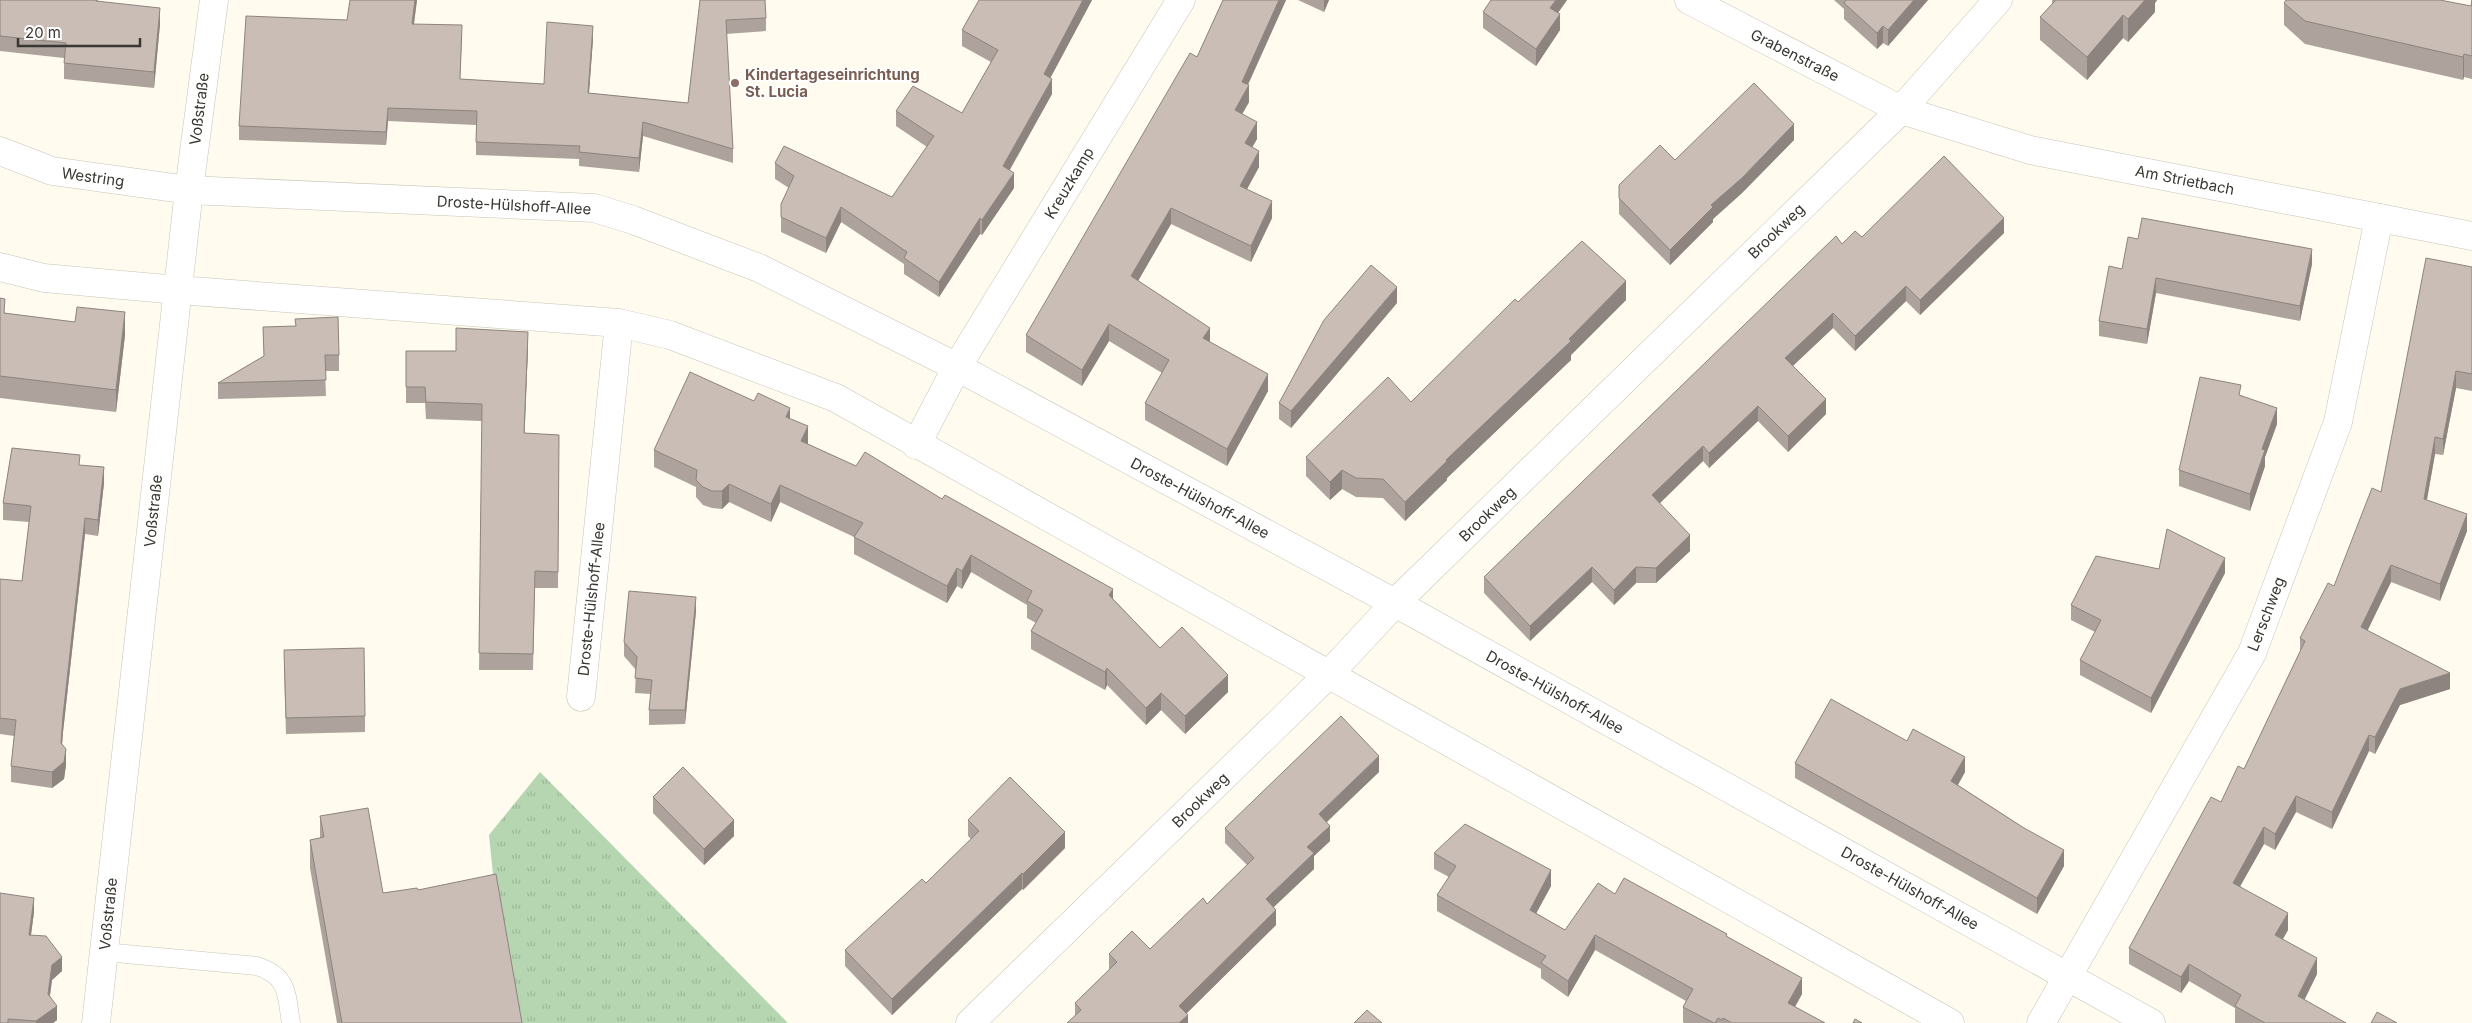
<svg xmlns="http://www.w3.org/2000/svg" width="2472" height="1023" viewBox="0 0 2472 1023" font-family="Inter,sans-serif">
<defs>
<pattern id="grass-tufts" width="24" height="20" patternUnits="userSpaceOnUse" patternTransform="scale(1.25)"><rect width="24" height="20" fill="#b5d6b1"/><path d="M3 7l-1-3M5 7V3M7 7l1-3M15 17l-1-3M17 17v-4M19 17l1-3" fill="none" stroke="#9cb899"/></pattern>
</defs>
<rect width="100%" height="100%" fill="#fffbee"/>
<!-- grass -->
<path fill="url(#grass-tufts)" d="M 540,772 L 788,1023 L 508,1023 L 489,835 Z"/>
<g fill="none" stroke-linecap="round" stroke-linejoin="round">
<defs>
<path id="lane" d="M 104,952 L 257,966 C 289,977 286,993 291,1023"/>
<path id="street" d="M 0,151 L 52,171 L 189,190 L 594,208 L 633,220 L 759,268 L 957,367 L 1417,615 L 2151,1023
M 0,267 L 44,278 L 178,290 L 619,323 L 670,335 L 836,398 L 1950,1023
M 916,445 L 957,367 L 1181,0
M 581,697 L 619,323
M 96,1023 L 189,190 L 214,0
M 970,1023 L 1329,674 L 1395,603 L 1901,110 L 1998,0
M 2041,1023 L 2252,653 L 2338,422 L 2379,218"/>
<path id="secondary" d="M 1689,0 L 1901,110 L 2030,150 L 2472,236"/>
</defs>
<!-- lane casing -->
<use href="#lane" stroke="#c7c4b8" stroke-width="19"/>
<!-- street casing -->
<use href="#street" stroke="#c7c4b8" stroke-width="29"/>
<!-- secondary casing -->
<use href="#secondary" stroke="#c7c4b8" stroke-width="29"/>
<!-- lane -->
<use href="#lane" stroke="#fff" stroke-width="18"/>
<!-- street -->
<use href="#street" stroke="#fff" stroke-width="28"/>
<!-- secondary -->
<use href="#secondary" stroke="#fff" stroke-width="28"/>
</g>
<!-- wall -->
<path fill="#ada39c" d="M 0,0 L 98,0 L 98,1 L 160,24 L 154,88 L 64,79 L 64,58 L 0,51 Z
M 350,0 L 417,0 L 414,24 L 462,38 L 460,79 L 544,84 L 593,39 L 589,93 L 688,103 L 700,0 L 766,18 L 766,31 L 726,34 L 733,149 L 733,163 L 643,136 L 639,172 L 579,166 L 579,159 L 476,155 L 476,125 L 388,121 L 386,145 L 239,140 L 239,126 L 347,20 Z
M 979,0 L 1092,0 L 1050,78 L 1052,94 L 1010,170 L 1014,188 L 982,235 L 980,234 L 939,297 L 904,274 L 904,264 L 841,222 L 826,253 L 781,232 L 781,204 L 789,188 L 775,179 L 775,163 L 892,197 L 927,147 L 896,126 L 896,111 L 962,113 L 991,62 L 962,46 L 962,30 Z
M 1223,0 L 1286,0 L 1248,85 L 1249,102 L 1242,114 L 1257,139 L 1252,147 L 1259,167 L 1247,189 L 1272,218 L 1251,262 L 1171,224 L 1138,281 L 1268,391 L 1227,466 L 1145,420 L 1145,403 L 1162,373 L 1109,341 L 1082,386 L 1026,352 L 1026,335 L 1197,57 Z
M 1298,0 L 1329,0 L 1324,12 Z
M 1491,0 L 1567,0 L 1558,13 L 1560,30 L 1536,66 L 1483,28 L 1483,12 Z
M 1834,0 L 1928,0 L 1888,46 L 1883,43 L 1877,49 L 1844,19 L 1844,9 Z
M 2052,0 L 2157,0 L 2155,3 L 2155,12 L 2128,42 L 2123,38 L 2087,80 L 2040,40 L 2040,17 L 2052,4 Z
M 2472,0 L 2472,79 L 2464,77 L 2463,80 L 2305,44 L 2284,25 L 2284,3 L 2471,6 Z
M 1794,140 L 1742,193 L 1713,219 L 1713,222 L 1670,265 L 1619,214 L 1619,185 L 1675,160 Z
M 2004,233 L 1920,315 L 1906,301 L 1855,351 L 1833,328 L 1793,366 L 1826,414 L 1788,452 L 1758,421 L 1709,468 L 1703,461 L 1659,503 L 1690,551 L 1656,583 L 1636,583 L 1614,605 L 1592,582 L 1530,641 L 1484,593 L 1484,577 L 1842,244 L 1862,237 Z
M 2312,264 L 2300,321 L 2156,293 L 2147,344 L 2099,336 L 2099,321 L 2122,269 Z
M 2472,267 L 2472,391 L 2456,388 L 2443,455 L 2435,454 L 2427,500 L 2467,531 L 2440,601 L 2391,582 L 2367,631 L 2450,689 L 2400,705 L 2375,754 L 2369,751 L 2332,829 L 2296,812 L 2275,850 L 2264,844 L 2240,886 L 2288,930 L 2283,939 L 2317,974 L 2304,1000 L 2346,1023 L 2235,1023 L 2235,1008 L 2189,981 L 2181,993 L 2129,964 L 2129,948 L 2221,802 L 2244,769 L 2300,652 L 2300,638 L 2334,586 L 2381,492 Z
M 0,298 L 5,313 L 125,335 L 116,412 L 0,398 Z
M 1626,300 L 1571,355 L 1571,360 L 1447,478 L 1447,480 L 1405,521 L 1383,498 L 1356,497 L 1342,489 L 1330,500 L 1306,476 L 1306,457 L 1411,402 L 1518,302 Z
M 1397,303 L 1291,428 L 1279,419 L 1279,403 Z
M 263,327 L 339,355 L 339,371 L 325,371 L 326,396 L 218,399 L 218,383 L 264,356 Z
M 528,348 L 524,433 L 559,435 L 558,588 L 535,588 L 533,670 L 479,670 L 482,421 L 426,419 L 425,403 L 406,403 L 406,351 L 456,351 Z
M 2241,395 L 2277,424 L 2265,457 L 2265,466 L 2250,511 L 2179,486 L 2179,470 Z
M 754,401 L 790,418 L 808,444 L 856,466 L 942,499 L 1113,599 L 1160,648 L 1228,692 L 1185,734 L 1161,710 L 1146,725 L 1107,685 L 1105,690 L 1031,649 L 1031,631 L 1036,623 L 1027,618 L 1027,605 L 971,572 L 962,589 L 957,586 L 947,603 L 854,554 L 854,537 L 780,502 L 771,522 L 729,502 L 722,509 L 712,508 L 703,505 L 696,497 L 696,487 L 654,467 L 654,450 Z
M 80,465 L 104,483 L 98,536 L 85,534 L 63,732 L 62,744 L 66,765 L 64,779 L 52,788 L 11,782 L 11,766 L 14,736 L 0,734 L 0,579 L 22,581 L 29,522 L 3,520 L 3,503 Z
M 2159,569 L 2225,573 L 2151,713 L 2080,675 L 2080,660 L 2095,632 L 2071,620 L 2071,605 Z
M 696,611 L 685,724 L 649,725 L 649,710 L 651,694 L 635,693 L 636,670 L 624,656 L 624,642 Z
M 284,667 L 365,716 L 365,732 L 286,734 Z
M 1907,741 L 1965,772 L 1958,785 L 2024,828 L 2064,866 L 2037,914 L 1795,778 L 1795,763 Z
M 1379,772 L 1327,822 L 1330,841 L 1314,856 L 1314,869 L 1274,907 L 1276,925 L 1186,1013 L 1188,1023 L 1075,1016 L 1075,1003 L 1109,970 L 1109,954 L 1150,949 L 1207,904 L 1247,865 L 1225,843 L 1225,828 Z
M 653,797 L 734,836 L 704,865 L 653,813 Z
M 320,816 L 383,893 L 418,890 L 522,1023 L 337,1023 L 310,868 L 310,840 L 320,838 Z
M 968,820 L 1065,848 L 1023,890 L 1022,889 L 892,1015 L 845,966 L 845,950 L 926,883 L 971,839 L 968,836 Z
M 1434,853 L 1551,886 L 1536,913 L 1565,930 L 1615,894 L 1727,937 L 1802,994 L 1795,1007 L 1825,1023 L 1684,1023 L 1683,1022 L 1683,1007 L 1686,1001 L 1595,950 L 1568,997 L 1541,978 L 1541,969 L 1437,911 L 1437,895 L 1449,877 L 1434,869 Z
M 34,912 L 31,935 L 62,971 L 52,980 L 50,996 L 57,1020 L 53,1023 L 0,1023 Z"/>
<!-- shaded-wall -->
<path fill="#8d847f" d="M 415,0 L 417,0 L 412,37 L 412,24 Z
M 1083,0 L 1092,0 L 1044,90 L 1044,74 Z
M 1279,0 L 1286,0 L 1243,95 L 1249,85 L 1249,102 L 1235,127 L 1235,110 L 1242,82 Z
M 1324,0 L 1329,0 L 1324,12 Z
M 1556,0 L 1567,0 L 1550,24 L 1550,8 Z
M 1914,0 L 1928,0 L 1888,46 L 1888,30 Z
M 2145,0 L 2157,0 L 2155,3 L 2155,12 L 2128,42 L 2128,19 Z
M 160,8 L 160,24 L 154,88 L 154,72 Z
M 1560,14 L 1560,30 L 1536,66 L 1536,49 Z
M 2123,15 L 2123,38 L 2087,80 L 2087,57 Z
M 593,26 L 593,39 L 588,106 L 588,93 Z
M 1883,26 L 1883,43 L 1877,49 L 1877,33 Z
M 2464,54 L 2464,77 L 2463,80 L 2463,57 Z
M 1052,79 L 1052,94 L 1003,181 L 1003,166 Z
M 388,108 L 388,121 L 386,145 L 386,132 Z
M 643,122 L 643,136 L 639,172 L 639,158 Z
M 1257,122 L 1257,139 L 1245,160 L 1245,143 Z
M 1794,124 L 1794,140 L 1742,193 L 1713,219 L 1713,222 L 1670,265 L 1670,250 L 1711,205 Z
M 1259,151 L 1259,167 L 1240,202 L 1240,186 Z
M 1014,173 L 1014,188 L 982,235 L 982,220 Z
M 1272,201 L 1272,218 L 1251,262 L 1251,246 Z
M 841,207 L 841,222 L 826,253 L 826,238 Z
M 1171,208 L 1171,224 L 1131,293 L 1131,276 Z
M 980,218 L 980,234 L 939,297 L 939,282 Z
M 2004,218 L 2004,233 L 1920,315 L 1920,300 Z
M 2312,249 L 2312,264 L 2300,321 L 2300,306 Z
M 2156,278 L 2156,293 L 2147,344 L 2147,329 Z
M 1626,281 L 1626,300 L 1571,355 L 1571,360 L 1447,478 L 1447,480 L 1405,521 L 1405,502 L 1446,460 L 1569,339 Z
M 1906,286 L 1906,301 L 1855,351 L 1855,336 Z
M 1397,287 L 1397,303 L 1291,428 L 1291,411 Z
M 125,312 L 125,335 L 116,412 L 116,390 Z
M 1833,313 L 1833,328 L 1785,373 L 1785,358 Z
M 1109,324 L 1109,341 L 1082,386 L 1082,370 Z
M 1210,328 L 1210,344 L 1203,338 Z
M 528,332 L 528,348 L 524,449 L 524,433 Z
M 2456,371 L 2456,388 L 2443,455 L 2443,439 Z
M 1268,374 L 1268,391 L 1227,466 L 1227,449 Z
M 1826,399 L 1826,414 L 1788,452 L 1788,436 Z
M 1758,406 L 1758,421 L 1709,468 L 1709,453 Z
M 790,408 L 790,425 L 786,417 Z
M 2277,408 L 2277,424 L 2265,457 L 2265,466 L 2250,511 L 2250,494 L 2262,449 Z
M 808,426 L 808,444 L 801,441 Z
M 2435,437 L 2435,454 L 2424,515 L 2424,499 Z
M 1703,446 L 1703,461 L 1652,511 L 1652,495 Z
M 104,467 L 104,483 L 98,536 L 98,520 Z
M 1342,470 L 1342,489 L 1330,500 L 1330,482 Z
M 729,484 L 729,502 L 722,509 L 722,491 Z
M 780,485 L 780,502 L 771,522 L 771,504 Z
M 2467,514 L 2467,531 L 2440,601 L 2440,584 Z
M 85,518 L 85,534 L 63,732 L 61,759 L 61,743 L 63,716 Z
M 1690,535 L 1690,551 L 1656,583 L 1656,568 Z
M 971,555 L 971,572 L 962,589 L 962,571 Z
M 2225,558 L 2225,573 L 2151,713 L 2151,698 Z
M 2391,565 L 2391,582 L 2361,644 L 2361,627 Z
M 1592,567 L 1592,582 L 1530,641 L 1530,626 Z
M 1636,567 L 1636,583 L 1614,605 L 1614,590 Z
M 957,568 L 957,586 L 947,603 L 947,586 Z
M 1113,589 L 1113,606 L 1109,595 Z
M 696,597 L 696,611 L 685,724 L 685,710 Z
M 1107,668 L 1107,685 L 1105,690 L 1105,672 Z
M 2450,673 L 2450,689 L 2400,705 L 2375,754 L 2375,737 L 2400,689 Z
M 1228,675 L 1228,692 L 1185,734 L 1185,716 Z
M 1161,693 L 1161,710 L 1146,725 L 1146,708 Z
M 2369,735 L 2369,751 L 2332,829 L 2332,812 Z
M 66,749 L 66,765 L 64,779 L 52,788 L 52,772 Z
M 1379,756 L 1379,772 L 1319,829 L 1319,814 Z
M 1965,757 L 1965,772 L 1951,797 L 1951,781 Z
M 2296,796 L 2296,812 L 2275,850 L 2275,834 Z
M 734,820 L 734,836 L 704,865 L 704,849 Z
M 1330,826 L 1330,841 L 1314,856 L 1314,869 L 1266,914 L 1266,899 L 1307,847 Z
M 2264,827 L 2264,844 L 2233,899 L 2233,883 Z
M 1065,832 L 1065,848 L 1023,890 L 1023,874 Z
M 2064,850 L 2064,866 L 2037,914 L 2037,898 Z
M 1551,870 L 1551,886 L 1530,925 L 1530,910 Z
M 1022,873 L 1022,889 L 892,1015 L 892,999 Z
M 34,898 L 34,912 L 29,949 L 29,935 Z
M 1276,910 L 1276,925 L 1179,1021 L 1179,1006 Z
M 2288,913 L 2288,930 L 2275,952 L 2275,935 Z
M 1595,935 L 1595,950 L 1568,997 L 1568,981 Z
M 62,957 L 62,971 L 52,980 L 48,1008 L 48,994 L 52,965 Z
M 2317,958 L 2317,974 L 2298,1013 L 2298,996 Z
M 2189,964 L 2189,981 L 2181,993 L 2181,977 Z
M 1802,978 L 1802,994 L 1788,1019 L 1788,1003 Z
M 57,1006 L 57,1020 L 53,1023 L 36,1023 L 36,1021 Z
M 1188,1015 L 1188,1023 L 1179,1023 Z"/>
<!-- building -->
<path fill="#c9bdb5" stroke="#8d847f" d="M 0,0 L 96,0 L 96,1 L 160,8 L 154,72 L 64,63 L 66,43 L 0,36 Z
M 350,0 L 415,0 L 412,24 L 462,25 L 460,79 L 544,84 L 547,22 L 593,26 L 588,93 L 688,103 L 700,0 L 765,0 L 766,18 L 726,20 L 733,149 L 643,122 L 639,158 L 579,152 L 580,146 L 476,142 L 477,111 L 388,108 L 386,132 L 239,126 L 246,16 L 347,20 Z
M 979,0 L 1083,0 L 1044,74 L 1052,79 L 1003,166 L 1014,173 L 982,220 L 980,218 L 939,282 L 904,258 L 907,252 L 841,207 L 826,238 L 781,217 L 781,204 L 794,176 L 775,163 L 784,146 L 892,197 L 934,136 L 896,111 L 913,86 L 962,113 L 998,50 L 962,30 Z
M 1223,0 L 1279,0 L 1242,82 L 1249,85 L 1235,110 L 1257,122 L 1245,143 L 1259,151 L 1240,186 L 1272,201 L 1251,246 L 1171,208 L 1131,276 L 1210,328 L 1203,338 L 1268,374 L 1227,449 L 1145,403 L 1169,360 L 1109,324 L 1082,370 L 1026,335 L 1190,53 L 1197,57 Z
M 1491,0 L 1556,0 L 1550,8 L 1560,14 L 1536,49 L 1483,12 Z
M 1846,0 L 1914,0 L 1888,30 L 1883,26 L 1877,33 L 1844,3 Z
M 2055,0 L 2145,0 L 2128,19 L 2123,15 L 2087,57 L 2040,17 L 2055,1 Z
M 2286,0 L 2440,0 L 2471,6 L 2472,0 L 2472,56 L 2464,54 L 2463,57 L 2305,21 L 2284,3 Z
M 1754,83 L 1794,124 L 1742,178 L 1711,205 L 1713,207 L 1670,250 L 1619,198 L 1619,185 L 1660,145 L 1675,160 Z
M 1944,156 L 2004,218 L 1920,300 L 1906,286 L 1855,336 L 1833,313 L 1785,358 L 1826,399 L 1788,436 L 1758,406 L 1709,453 L 1703,446 L 1652,495 L 1690,535 L 1656,568 L 1636,567 L 1614,590 L 1592,567 L 1530,626 L 1484,577 L 1836,236 L 1842,244 L 1855,231 L 1862,237 Z
M 2142,218 L 2312,249 L 2300,306 L 2156,278 L 2147,329 L 2099,321 L 2109,266 L 2122,269 L 2128,237 L 2138,239 Z
M 1582,241 L 1626,281 L 1569,339 L 1571,341 L 1446,460 L 1447,461 L 1405,502 L 1383,479 L 1356,478 L 1342,470 L 1330,482 L 1306,457 L 1388,377 L 1411,402 L 1515,299 L 1518,302 Z
M 2426,258 L 2472,267 L 2472,374 L 2456,371 L 2443,439 L 2435,437 L 2424,499 L 2467,514 L 2440,584 L 2391,565 L 2361,627 L 2450,673 L 2400,689 L 2375,737 L 2369,735 L 2332,812 L 2296,796 L 2275,834 L 2264,827 L 2233,883 L 2288,913 L 2275,935 L 2317,958 L 2298,996 L 2346,1023 L 2265,1023 L 2235,1006 L 2241,995 L 2189,964 L 2181,977 L 2129,948 L 2211,797 L 2221,802 L 2238,766 L 2244,769 L 2305,641 L 2300,638 L 2328,583 L 2334,586 L 2372,488 L 2381,492 Z
M 1371,265 L 1397,287 L 1291,411 L 1279,403 L 1324,320 Z
M 0,298 L 5,299 L 4,313 L 75,322 L 77,307 L 125,312 L 116,390 L 0,376 Z
M 338,317 L 339,355 L 325,355 L 326,380 L 218,383 L 264,356 L 263,327 L 296,326 L 295,319 Z
M 456,328 L 528,332 L 524,433 L 559,435 L 558,572 L 535,571 L 533,654 L 479,653 L 482,404 L 426,402 L 425,387 L 406,387 L 406,351 L 456,351 Z
M 690,372 L 754,401 L 758,393 L 790,408 L 786,417 L 808,426 L 801,441 L 856,466 L 865,452 L 942,499 L 945,495 L 1113,589 L 1109,595 L 1160,648 L 1182,627 L 1228,675 L 1185,716 L 1161,693 L 1146,708 L 1107,668 L 1105,672 L 1031,631 L 1043,610 L 1027,601 L 1032,591 L 971,555 L 962,571 L 957,568 L 947,586 L 854,537 L 863,523 L 780,485 L 771,504 L 729,484 L 722,491 L 712,491 L 703,487 L 696,480 L 697,470 L 654,450 Z
M 2200,377 L 2241,385 L 2239,395 L 2277,408 L 2262,449 L 2265,450 L 2250,494 L 2179,470 Z
M 12,448 L 80,455 L 79,465 L 104,467 L 98,520 L 85,518 L 63,716 L 61,743 L 66,749 L 64,762 L 52,772 L 11,766 L 16,720 L 0,718 L 0,579 L 22,581 L 31,506 L 3,503 Z
M 2167,529 L 2225,558 L 2151,698 L 2080,660 L 2101,620 L 2071,605 L 2096,556 L 2159,569 Z
M 629,591 L 696,597 L 685,710 L 649,710 L 652,680 L 635,678 L 637,657 L 624,642 Z
M 364,648 L 365,716 L 286,718 L 284,650 Z
M 1831,699 L 1907,741 L 1913,729 L 1965,757 L 1951,781 L 2024,828 L 2064,850 L 2037,898 L 1795,763 Z
M 1341,716 L 1379,756 L 1319,814 L 1330,826 L 1307,847 L 1314,853 L 1266,899 L 1276,910 L 1179,1006 L 1188,1015 L 1179,1023 L 1067,1023 L 1081,1010 L 1075,1003 L 1117,962 L 1109,954 L 1132,931 L 1150,949 L 1203,898 L 1207,904 L 1254,858 L 1225,828 Z
M 683,767 L 734,820 L 704,849 L 653,797 Z
M 1010,777 L 1065,832 L 1023,874 L 1022,873 L 892,999 L 845,950 L 922,879 L 926,883 L 979,831 L 968,820 Z
M 368,808 L 383,893 L 417,888 L 418,890 L 496,874 L 522,1023 L 342,1023 L 310,840 L 324,837 L 320,816 Z
M 1465,824 L 1551,870 L 1530,910 L 1565,930 L 1598,883 L 1615,894 L 1624,878 L 1727,934 L 1726,936 L 1802,978 L 1788,1003 L 1825,1023 L 1732,1023 L 1723,1018 L 1722,1020 L 1718,1018 L 1715,1023 L 1714,1023 L 1683,1007 L 1693,989 L 1595,935 L 1568,981 L 1541,963 L 1546,956 L 1437,895 L 1456,866 L 1434,853 Z
M 0,893 L 34,898 L 29,935 L 46,936 L 62,957 L 52,965 L 48,994 L 57,1006 L 36,1021 L 8,1019 L 8,1023 L 0,1023 Z
M 1367,1010 L 1382,1023 L 1354,1023 Z
M 2377,1012 L 2397,1023 L 2371,1023 Z
M 1855,1019 L 1862,1023 L 1853,1023 Z"/>
<!-- markers -->
<circle fill="#8d6e63" stroke="#fff" stroke-width="2" cx="735" cy="83" r="5"/>
<g text-anchor="middle" dominant-baseline="central" stroke-width="4" stroke-linejoin="round" paint-order="stroke">
<!-- street labels -->
<g font-size="15" fill="#383731" stroke="#fff">
<text transform="translate(1795 55) rotate(27)">Grabenstraße</text>
<text transform="translate(199 109) rotate(-83)">Voßstraße</text>
<text transform="translate(93 177) rotate(8)">Westring</text>
<text transform="translate(2185 180) rotate(11)">Am Strietbach</text>
<text transform="translate(1069 183) rotate(-59)">Kreuzkamp</text>
<text transform="translate(514 205) rotate(3)">Droste-Hülshoff-Allee</text>
<text transform="translate(1776 231) rotate(-44)">Brookweg</text>
<text transform="translate(1200 498) rotate(28)">Droste-Hülshoff-Allee</text>
<text transform="translate(153 511) rotate(-84)">Voßstraße</text>
<text transform="translate(1487 514) rotate(-44)">Brookweg</text>
<text transform="translate(591 599) rotate(-84)">Droste-Hülshoff-Allee</text>
<text transform="translate(2266 614) rotate(-69)">Lerschweg</text>
<text transform="translate(1555 692) rotate(29)">Droste-Hülshoff-Allee</text>
<text transform="translate(1200 800) rotate(-44)">Brookweg</text>
<text transform="translate(1910 888) rotate(29)">Droste-Hülshoff-Allee</text>
<text transform="translate(108 914) rotate(-84)">Voßstraße</text>
</g>
<!-- education labels -->
<g font-size="15" font-weight="bold" fill="#785e54" stroke="#fff" text-anchor="start">
<text x="745" y="74">Kindertageseinrichtung<tspan x="745" dy="17">St. Lucia</tspan></text>
</g>
</g>
<!-- scale -->
<path d="M18 38v8h122v-8" fill="none" stroke="#383731" stroke-width="2.5"/>
<text x="25" y="38" font-size="15" fill="#383731" stroke="#ffffff" stroke-width="4" paint-order="stroke">20 m</text>
</svg>
